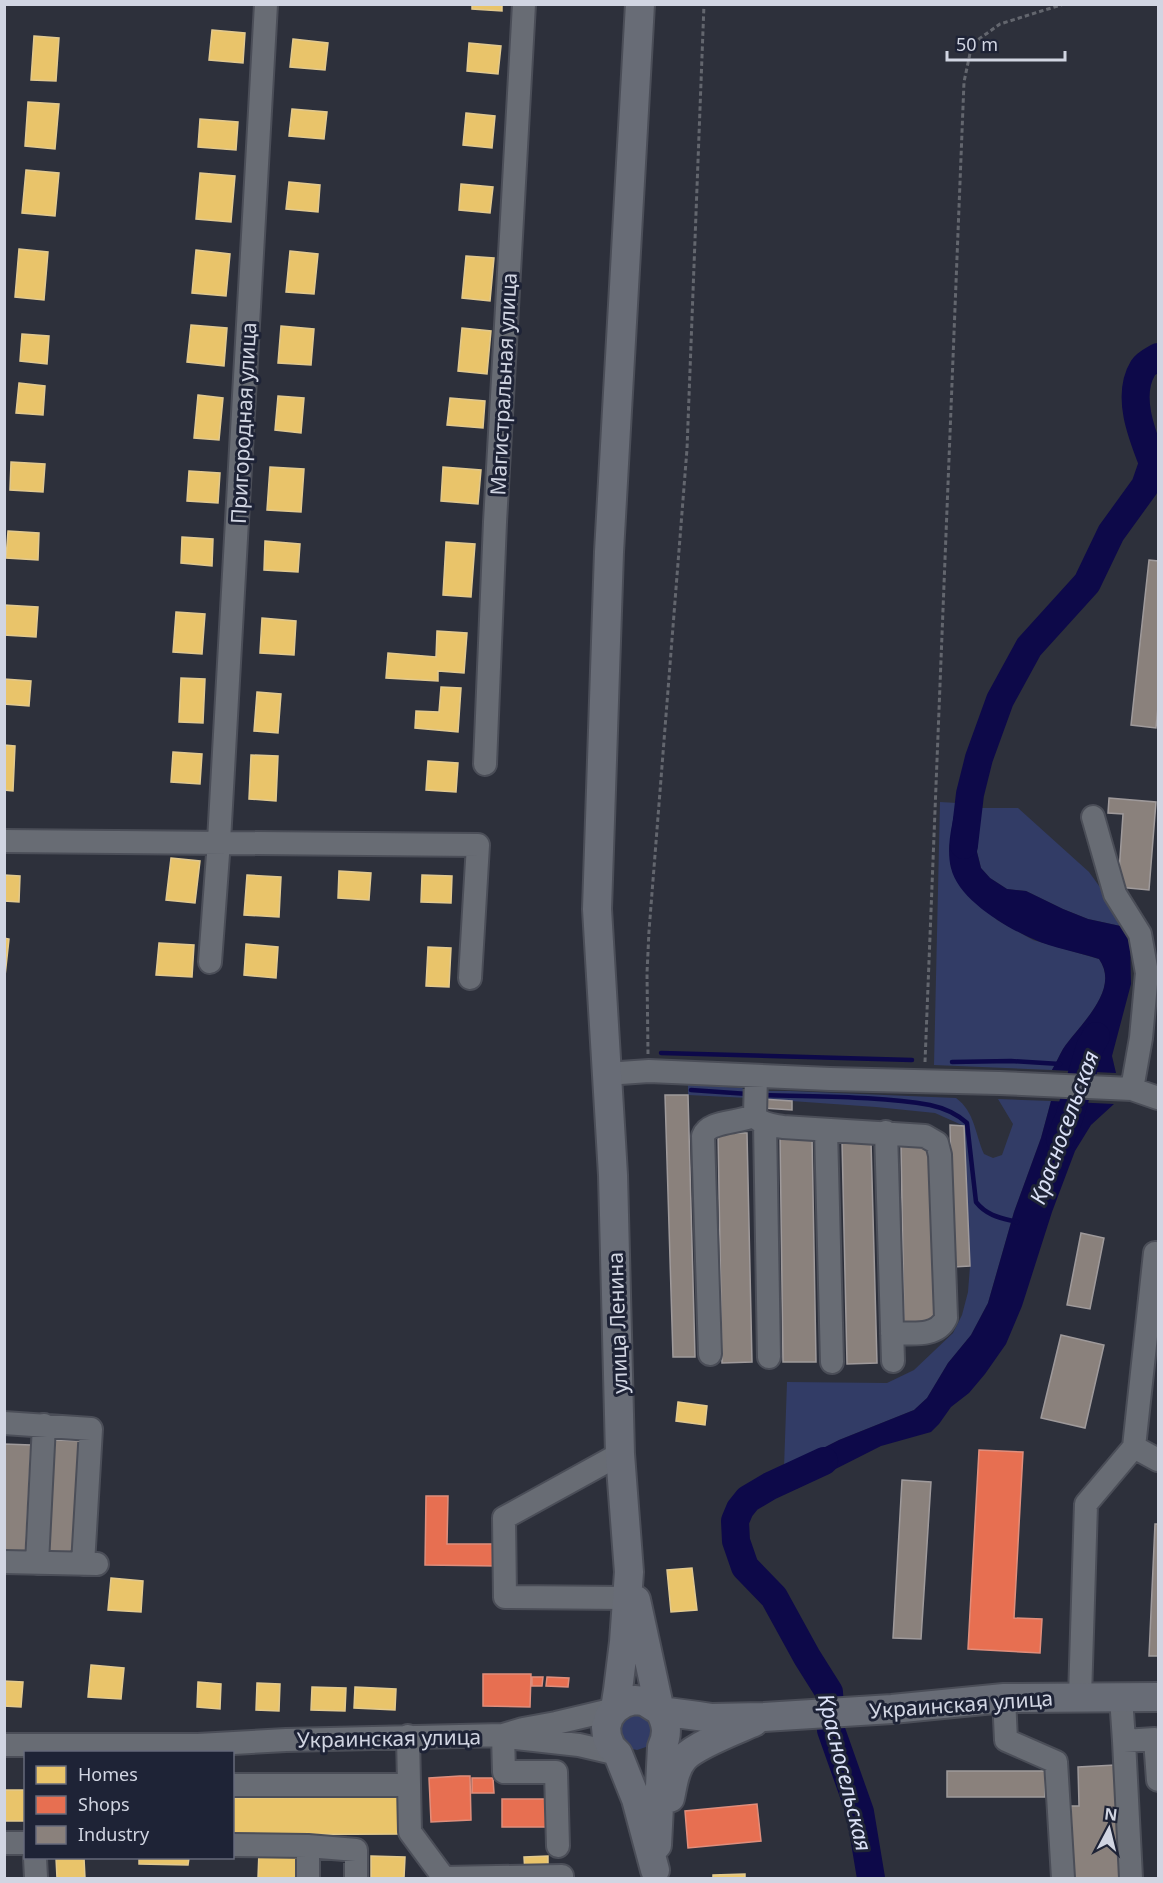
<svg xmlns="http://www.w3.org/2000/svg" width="1163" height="1883" viewBox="0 0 1163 1883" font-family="'Noto Sans',sans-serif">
<rect width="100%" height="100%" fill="#2d303b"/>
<!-- green -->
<path fill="#323c66" d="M 940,802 L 957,803 L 949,848 L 951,868 L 997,920 L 1033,940 L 1099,959 C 1121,990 1079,1025 1063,1049 C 1059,1056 1056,1063 1052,1070 L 934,1065 Z
M 980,808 L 1018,808 L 1089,872 L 1123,919 L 1125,927 L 1088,919 L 1063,909 L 1026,891 L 1007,889 L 990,878 L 981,868 L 977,852 Z
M 688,1085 L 742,1088 L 747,1091 L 749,1098 L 688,1095 Z
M 764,1091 L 790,1091 L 956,1098 C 975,1112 975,1134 984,1154 L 993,1158 L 1002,1155 L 1013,1124 L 998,1099 L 1051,1101 L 1041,1138 L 1014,1212 L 988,1303 L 971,1335 L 948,1363 L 927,1398 L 914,1410 L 839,1440 L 784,1468 L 787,1382 L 887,1383 L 914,1370 L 953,1333 L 962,1315 L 968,1292 L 970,1266 L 964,1126 L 935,1113 L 876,1107 L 763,1099 Z
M 634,1710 L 656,1725 L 649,1746 L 637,1750 L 624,1747 L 616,1724 Z"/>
<!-- water -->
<path fill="#0d0949" d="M 957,803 L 980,808 L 977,852 L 981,868 L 990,878 L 1007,889 L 1026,891 L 1063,909 L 1088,919 L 1125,927 L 1130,941 L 1131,984 L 1112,1056 L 1116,1073 L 1052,1070 C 1056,1063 1059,1056 1063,1049 C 1079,1025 1121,990 1099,959 C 1078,952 1053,948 1033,939 C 1005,927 958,899 951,868 C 946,847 952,824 957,803 Z
M 1051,1101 L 1114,1104 L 1091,1125 L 1075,1151 L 1052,1212 L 1022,1306 L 1006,1344 L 985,1374 L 969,1393 L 951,1407 L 939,1424 L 931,1432 L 881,1446 L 796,1489 L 784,1468 L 839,1440 L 914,1410 L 927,1398 L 948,1363 L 971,1335 L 988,1303 L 1014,1212 L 1041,1138 Z"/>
<!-- homes -->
<path fill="#e9c46a" stroke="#e2c98e" stroke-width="1.5" d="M 472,4 L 502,4 L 502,11 L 472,9 Z
M 212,30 L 245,33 L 243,63 L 209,60 Z
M 34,36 L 59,38 L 56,81 L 31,80 Z
M 293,39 L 328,43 L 325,70 L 290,67 Z
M 469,43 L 501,46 L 498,74 L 467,71 Z
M 28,102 L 59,104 L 55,149 L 25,146 Z
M 292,109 L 327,112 L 324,139 L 289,136 Z
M 466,113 L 495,116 L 492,148 L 463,145 Z
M 200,119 L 238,122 L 236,150 L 198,147 Z
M 26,170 L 59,173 L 55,216 L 22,213 Z
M 200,173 L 235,176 L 231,222 L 196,219 Z
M 289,182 L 320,185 L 318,212 L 286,209 Z
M 461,184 L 493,187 L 490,213 L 459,210 Z
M 19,249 L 48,252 L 44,300 L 15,297 Z
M 196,250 L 230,254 L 226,296 L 192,293 Z
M 290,251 L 318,254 L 314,294 L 286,292 Z
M 466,256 L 494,258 L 490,301 L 462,298 Z
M 191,325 L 227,328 L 224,366 L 187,362 Z
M 281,326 L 314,329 L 311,365 L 278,363 Z
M 462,328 L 491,331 L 487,374 L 458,371 Z
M 22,334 L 49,336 L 47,364 L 20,361 Z
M 19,383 L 45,386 L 43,415 L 16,413 Z
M 198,395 L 223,398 L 219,440 L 194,438 Z
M 278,396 L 304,398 L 301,433 L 275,430 Z
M 450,398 L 485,401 L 483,428 L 447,425 Z
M 11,462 L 45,464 L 43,492 L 10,490 Z
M 270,467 L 304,469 L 301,512 L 267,510 Z
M 443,467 L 481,470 L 478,504 L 441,501 Z
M 189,471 L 220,473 L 218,503 L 187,501 Z
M 8,531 L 39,533 L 38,560 L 6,558 Z
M 182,537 L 213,539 L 212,566 L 181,563 Z
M 265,541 L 300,544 L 298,572 L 264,570 Z
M 446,542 L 475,544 L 471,597 L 443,595 Z
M 4,605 L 38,607 L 36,637 L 4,635 Z
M 176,612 L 205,614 L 202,654 L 173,652 Z
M 262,618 L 296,621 L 294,655 L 260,653 Z
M 437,631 L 467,633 L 464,673 L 438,671 L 438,681 L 386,678 L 388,653 L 436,657 Z
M 181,678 L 205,679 L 203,723 L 179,722 Z
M 4,679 L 31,681 L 29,706 L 4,704 Z
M 441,687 L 461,688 L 458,732 L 415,728 L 416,711 L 439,712 Z
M 257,692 L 281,694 L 278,733 L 254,731 Z
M 4,745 L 15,746 L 13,791 L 4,790 Z
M 173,752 L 202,754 L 200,784 L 171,782 Z
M 251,755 L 278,756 L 276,801 L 249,799 Z
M 428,761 L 458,763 L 456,792 L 426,790 Z
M 171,858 L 200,861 L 195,903 L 166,900 Z
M 339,871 L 371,873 L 369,900 L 338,898 Z
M 4,875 L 20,876 L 19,902 L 4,901 Z
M 247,875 L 281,877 L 279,917 L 244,915 Z
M 422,875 L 452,876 L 451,903 L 421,902 Z
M 4,938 L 9,939 L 5,976 L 4,976 Z
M 159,943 L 194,945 L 192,977 L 156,975 Z
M 246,944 L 278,947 L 276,978 L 244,975 Z
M 428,947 L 451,948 L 449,987 L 426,986 Z
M 678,1402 L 707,1406 L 705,1425 L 676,1421 Z
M 692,1568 L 697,1610 L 671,1612 L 667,1570 Z
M 111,1578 L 143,1581 L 141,1612 L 108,1610 Z
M 91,1665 L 124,1668 L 121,1699 L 88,1697 Z
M 4,1681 L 23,1682 L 21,1707 L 4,1706 Z
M 198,1682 L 221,1684 L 220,1709 L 197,1707 Z
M 257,1683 L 280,1684 L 279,1711 L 256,1710 Z
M 312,1687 L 346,1688 L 345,1711 L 311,1710 Z
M 355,1687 L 396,1689 L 395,1710 L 354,1708 Z
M 4,1790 L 26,1790 L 26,1821 L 4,1821 Z
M 401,1797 L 401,1834 L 232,1835 L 232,1798 Z
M 259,1851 L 296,1852 L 296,1878 L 258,1878 Z
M 371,1856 L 405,1857 L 404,1878 L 371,1878 Z
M 548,1856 L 548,1872 L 525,1873 L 524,1857 Z
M 56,1858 L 84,1858 L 85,1878 L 57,1878 Z
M 139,1858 L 189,1858 L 188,1865 L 139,1864 Z
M 745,1874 L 745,1878 L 713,1878 L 713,1875 Z"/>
<!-- shops -->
<path fill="#e76f51" stroke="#e08e7c" stroke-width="1.5" d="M 979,1450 L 1023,1452 L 1014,1618 L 1042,1619 L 1040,1653 L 968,1649 Z
M 426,1496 L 448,1496 L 447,1544 L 498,1544 L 497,1566 L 425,1565 Z
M 483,1674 L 531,1674 L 530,1707 L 483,1706 Z
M 532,1677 L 543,1677 L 542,1686 L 532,1686 Z
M 547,1677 L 569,1678 L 568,1687 L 546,1686 Z
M 460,1776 L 470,1776 L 471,1820 L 431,1822 L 429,1778 Z
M 472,1778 L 493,1778 L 494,1793 L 472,1793 Z
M 502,1799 L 547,1799 L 547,1827 L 502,1827 Z
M 757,1804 L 761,1841 L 688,1848 L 685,1811 Z"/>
<!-- industry -->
<path fill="#8a817c" stroke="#9f9a9b" stroke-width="1.5" d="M 1149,560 L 1158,561 L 1158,707 L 1156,728 L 1131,725 Z
M 1109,798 L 1156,802 L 1149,890 L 1118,887 L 1123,814 L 1108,813 Z
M 665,1095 L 688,1095 L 695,1357 L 673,1357 Z
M 762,1099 L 792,1101 L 792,1110 L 762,1108 Z
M 950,1125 L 964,1126 L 970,1266 L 953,1267 Z
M 718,1133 L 747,1133 L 752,1362 L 722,1363 Z
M 780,1135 L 812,1136 L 816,1362 L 783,1362 Z
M 842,1141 L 871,1141 L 877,1363 L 847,1364 Z
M 901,1144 L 929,1145 L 936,1322 L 904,1324 Z
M 1081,1233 L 1104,1238 L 1090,1309 L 1067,1305 Z
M 1061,1335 L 1104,1345 L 1085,1428 L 1041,1418 Z
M 55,1440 L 83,1441 L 76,1557 L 48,1555 Z
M 4,1444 L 31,1445 L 25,1559 L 4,1558 Z
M 902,1480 L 931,1482 L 921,1639 L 893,1638 Z
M 1155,1524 L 1158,1524 L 1158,1656 L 1149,1656 Z
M 1115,1765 L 1119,1878 L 1073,1878 L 1071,1806 L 1079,1806 L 1078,1767 Z
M 947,1771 L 1045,1771 L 1045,1797 L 947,1797 Z"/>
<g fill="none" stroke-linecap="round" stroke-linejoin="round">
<!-- stream -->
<path stroke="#0d0949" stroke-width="4.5" d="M 661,1053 L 912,1060
M 952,1062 L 1011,1061 L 1060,1064
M 691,1090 L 748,1094
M 763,1095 C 816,1097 879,1096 930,1105 C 944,1108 957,1114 967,1123 L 976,1202 C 987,1216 1001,1218 1017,1222"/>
<!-- river -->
<path stroke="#0d0949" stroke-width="28" d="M 964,845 L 970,794 L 979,758 L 1000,700 L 1029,647 L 1087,583 L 1111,533 L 1145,486 L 1153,463 C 1142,435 1126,396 1143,368 C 1146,363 1153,360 1158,357
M 1060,1139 L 1069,1118 L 1090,1047 L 1096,1036
M 824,1461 L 770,1486 L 748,1499 L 740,1509 L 735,1521 L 736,1541 L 745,1567 L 774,1597 L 807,1657 L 829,1692 L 831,1730 L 860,1812 L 871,1878"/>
<defs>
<path id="minor" d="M 485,764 L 495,522 L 524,4
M 1093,817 L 1115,894 L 1140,934 L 1147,973 L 1141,1038 L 1132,1089
M 4,841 L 478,845 L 470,978
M 210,962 L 219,841 L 266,4
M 606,1074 L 649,1071 L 830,1079 L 999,1083 L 1132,1089 L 1158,1098
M 756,1076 L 755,1115 C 760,1125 773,1125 783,1127 L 925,1136 L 937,1143 L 940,1155 L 946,1318 C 937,1338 911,1333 892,1333
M 765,1124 L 769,1357
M 826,1130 L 832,1362
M 886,1132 L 893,1361
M 710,1354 L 703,1136 C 709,1120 738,1124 755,1115
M 4,1423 L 91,1429 L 83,1564
M 1134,1447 L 1158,1460
M 620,1454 L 504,1518 L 505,1597 L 627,1598
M 4,1562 L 97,1564
M 37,1563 L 44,1425
M 1080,1697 L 1086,1504 L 1134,1447 L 1155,1253
M 1121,1697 L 1124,1741 L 1155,1739 L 1158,1780
M 1004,1698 L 1006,1740 L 1056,1762 L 1063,1878
M 503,1735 L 504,1772 L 556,1772 L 558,1846
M 408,1736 L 410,1832 L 444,1878
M 516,1738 L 579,1745 L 618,1754
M 1124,1741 L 1131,1878
M 4,1745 L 198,1745 L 286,1740 L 503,1735 L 523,1729 L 556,1723 L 615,1709
M 232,1785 L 409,1785
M 4,1843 L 26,1843
M 232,1845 L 308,1846 L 356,1850 L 356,1878
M 308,1846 L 308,1878
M 35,1858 L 36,1878
M 443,1878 L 562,1876 L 562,1878"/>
<path id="major" d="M 640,4 L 609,552 L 597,909 L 613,1175 L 620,1454 L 629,1572 L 624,1642 L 618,1690 L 615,1709 L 609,1717 L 606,1727 L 607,1737 L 611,1747 L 618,1754 L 636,1799 L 655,1870
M 636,1600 L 660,1711 C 667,1724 668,1734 662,1747 L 657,1845
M 615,1709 L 624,1703 L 634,1700 L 644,1701 L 660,1711 L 698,1716 L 712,1718 L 764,1717 L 892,1709 L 1004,1698 L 1158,1697
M 670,1798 C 673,1785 674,1769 684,1758 C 696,1745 736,1730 754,1722"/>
</defs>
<!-- minor casing -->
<use href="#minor" stroke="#4b4e58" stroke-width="26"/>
<!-- major casing -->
<use href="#major" stroke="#4b4e58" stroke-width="32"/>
<!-- path -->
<path stroke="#63666e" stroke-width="3" stroke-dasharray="4.5 3" stroke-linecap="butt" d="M 648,1054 L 647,973 L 649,931 L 687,449 L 704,4
M 925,1062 L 964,82 L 972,44 L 1000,24 L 1064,4"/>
<!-- minor -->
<use href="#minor" stroke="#686c74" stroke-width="22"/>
<!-- major -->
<use href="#major" stroke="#686c76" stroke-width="28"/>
</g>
<g text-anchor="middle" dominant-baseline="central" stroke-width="6" stroke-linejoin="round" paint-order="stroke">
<!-- street labels -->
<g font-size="21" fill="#d1d5e2" stroke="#1e2336">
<text transform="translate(503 384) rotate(-87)">Магистральная улица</text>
<text transform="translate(243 423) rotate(-87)">Пригородная улица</text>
<text transform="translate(617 1323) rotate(-92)">улица Ленина</text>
<text transform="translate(961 1704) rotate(-4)">Украинская улица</text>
<text transform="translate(389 1738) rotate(-1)">Украинская улица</text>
</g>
<!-- water labels -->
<g font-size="22" font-style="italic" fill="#dce2f8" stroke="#1e2336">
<text transform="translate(1063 1127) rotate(-70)">Красносельская</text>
<text transform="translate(846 1772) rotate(76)">Красносельская</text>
</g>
</g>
<!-- border -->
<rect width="1163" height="1883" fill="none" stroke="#d1d5e2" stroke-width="12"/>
<!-- legend -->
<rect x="24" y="1751" width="210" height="108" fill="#1e2336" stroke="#666a7b" stroke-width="1.5"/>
<rect x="36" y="1766" width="30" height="18" fill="#e9c46a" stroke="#666a7b" stroke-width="1.5"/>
<text x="78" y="1781" font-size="18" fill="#d1d5e2">Homes</text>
<rect x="36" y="1796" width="30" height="18" fill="#e76f51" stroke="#666a7b" stroke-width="1.5"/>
<text x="78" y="1811" font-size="18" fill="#d1d5e2">Shops</text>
<rect x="36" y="1826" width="30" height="18" fill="#8a817c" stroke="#666a7b" stroke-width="1.5"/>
<text x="78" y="1841" font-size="18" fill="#d1d5e2">Industry</text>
<!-- north arrow -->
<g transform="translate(1109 1829) rotate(7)" stroke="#1e2336" stroke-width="4.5" paint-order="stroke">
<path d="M0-4.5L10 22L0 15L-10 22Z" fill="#d1d5e2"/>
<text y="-9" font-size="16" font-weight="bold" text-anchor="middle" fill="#d1d5e2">N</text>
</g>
<!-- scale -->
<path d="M947 51v9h118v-9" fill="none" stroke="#d1d5e2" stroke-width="3"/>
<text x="956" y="51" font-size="18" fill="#d1d5e2" stroke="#1e2336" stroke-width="4.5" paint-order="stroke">50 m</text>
</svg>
